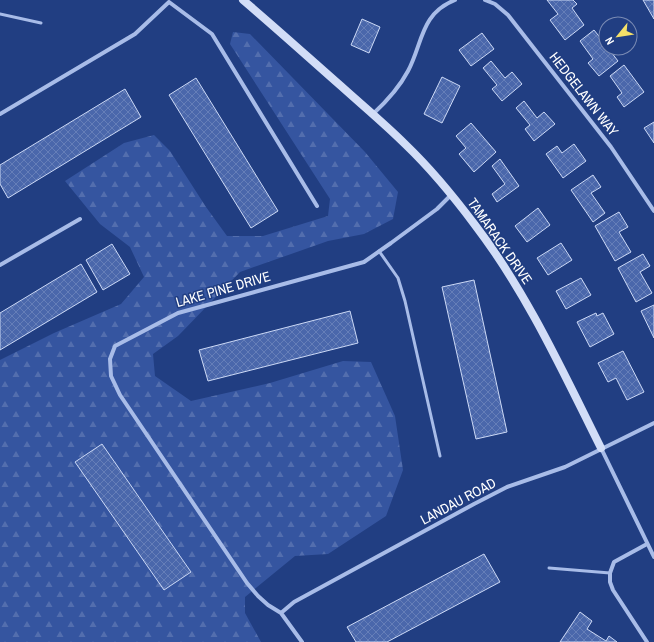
<svg xmlns="http://www.w3.org/2000/svg" width="654" height="642" viewBox="0 0 654 642" font-family="'Archivo Narrow',sans-serif">
<defs>
<pattern id="forest-firs" width="22" height="20" patternUnits="userSpaceOnUse"><rect width="22" height="20" fill="#3555a0"/><path d="M5 1l3.5 6h-7zM16 11l3.5 6h-7z" fill="#536eae"/></pattern>
<pattern id="building-cross-hatch" width="8" height="8" patternUnits="userSpaceOnUse"><rect width="8" height="8" fill="#4a67ab"/><path d="M0 0l8 8M0 8l8-8" fill="none" stroke="#657eb8"/></pattern>
</defs>
<rect width="100%" height="100%" fill="#213e82"/>
<!-- forest -->
<path fill="url(#forest-firs)" d="M 233,32 L 250,34 L 365,152 L 398,192 L 393,219 L 364,234 L 328,241 L 240,272 L 178,336 L 153,354 L 155,376 L 191,401 L 270,383 L 343,361 L 371,362 L 395,416 L 403,470 L 386,516 L 328,554 L 295,556 L 245,597 L 245,613 L 261,642 L 0,642 L 0,360 L 54,333 L 121,304 L 144,277 L 130,247 L 100,224 L 65,181 L 124,143 L 154,135 L 170,151 L 206,207 L 227,236 L 263,236 L 328,216 L 330,199 L 230,44 Z"/>
<!-- building -->
<path fill="url(#building-cross-hatch)" stroke="#ccd9f6" d="M 547,0 L 573,0 L 577,4 L 572,8 L 584,25 L 565,40 L 550,20 L 558,14 Z
M 643,0 L 654,0 L 654,19 Z
M 362,19 L 380,27 L 369,53 L 351,45 Z
M 594,30 L 606,45 L 606,48 L 608,48 L 618,61 L 599,76 L 588,63 L 593,59 L 580,41 Z
M 482,33 L 494,49 L 471,66 L 459,50 Z
M 491,61 L 505,78 L 512,72 L 522,84 L 502,101 L 492,89 L 497,85 L 483,68 Z
M 624,65 L 644,92 L 624,107 L 617,97 L 622,93 L 610,76 Z
M 442,77 L 460,86 L 442,123 L 424,114 Z
M 196,78 L 278,211 L 251,228 L 169,95 Z
M 125,89 L 141,117 L 8,198 L 0,184 L 0,165 Z
M 524,101 L 537,118 L 544,112 L 555,124 L 534,141 L 525,129 L 530,125 L 516,108 Z
M 654,122 L 654,143 L 644,128 Z
M 471,123 L 496,152 L 474,172 L 459,154 L 466,148 L 456,136 Z
M 574,144 L 586,161 L 563,178 L 546,154 L 557,146 L 562,153 Z
M 500,159 L 519,186 L 497,202 L 492,194 L 505,184 L 492,166 Z
M 593,175 L 601,187 L 591,193 L 605,213 L 593,222 L 571,190 Z
M 538,208 L 550,225 L 527,242 L 515,226 Z
M 619,212 L 628,227 L 619,232 L 631,252 L 615,261 L 595,226 Z
M 561,243 L 572,260 L 548,275 L 537,258 Z
M 112,244 L 130,274 L 103,290 L 86,260 Z
M 643,254 L 650,266 L 640,272 L 652,293 L 636,302 L 618,268 Z
M 81,264 L 97,292 L 0,350 L 0,313 Z
M 581,278 L 591,295 L 566,309 L 556,291 Z
M 474,280 L 507,432 L 476,439 L 442,287 Z
M 654,305 L 654,338 L 641,311 Z
M 350,311 L 358,343 L 208,381 L 199,350 Z
M 596,313 L 597,316 L 603,313 L 614,334 L 590,347 L 577,322 Z
M 623,351 L 644,392 L 627,400 L 616,378 L 608,382 L 598,363 Z
M 102,444 L 191,572 L 164,590 L 75,462 Z
M 484,554 L 500,582 L 387,642 L 356,642 L 347,627 Z
M 580,612 L 592,621 L 587,629 L 606,641 L 609,636 L 617,642 L 560,642 Z"/>
<g fill="none" stroke-linecap="round" stroke-linejoin="round">
<!-- lane -->
<path stroke="#a8bce8" stroke-width="3" d="M 0,14 L 41,23
M 379,251 L 398,278 L 405,301 L 440,456
M 549,568 L 610,573"/>
<!-- street -->
<path stroke="#a8bce8" stroke-width="4" d="M 485,0 L 495,4 L 508,15 L 611,147 L 654,211
M 0,114 L 135,34 L 169,2 L 212,34 L 317,206
M 373,114 C 387,101 399,88 408,71 C 423,43 420,14 455,0
M 0,265 L 80,219
M 601,448 L 654,557
M 647,544 L 614,562 L 610,573 L 610,582 L 613,590 L 647,642
M 281,613 L 294,602 L 474,504 L 507,487 L 565,467 L 654,423
M 302,642 L 281,613 L 268,605 L 258,596 L 247,583 L 120,395 L 111,376 L 110,359 L 115,346 L 178,313 L 364,262 L 391,243 L 437,209 L 451,195"/>
<!-- secondary -->
<path stroke="#d2ddf7" stroke-width="8" d="M 243,0 C 276,28 308,57 341,86 C 362,105 385,124 406,145 C 431,169 454,197 475,225 C 527,293 563,372 601,448"/>
</g>
<g text-anchor="middle" dominant-baseline="central" stroke-width="3" stroke-linejoin="round" paint-order="stroke">
<!-- street labels -->
<g font-size="14" fill="#fff" stroke="#213e82">
<text transform="translate(584 94) rotate(52)">HEDGELAWN WAY</text>
<text transform="translate(500 241) rotate(55)">TAMARACK DRIVE</text>
<text transform="translate(223 289) rotate(-16)">LAKE PINE DRIVE</text>
<text transform="translate(458 501) rotate(-28)">LANDAU ROAD</text>
</g>
</g>
<!-- north arrow -->
<g transform="translate(618 36) rotate(240)"><circle r="19" fill="#213e82" stroke="#7a8bb4"/>
<path d="M0-3L7 15L0 10L-7 15Z" fill="#f5e069"/>
<text y="-6" font-size="11" font-weight="bold" text-anchor="middle" fill="#ffffff">N</text>
</g>
</svg>
